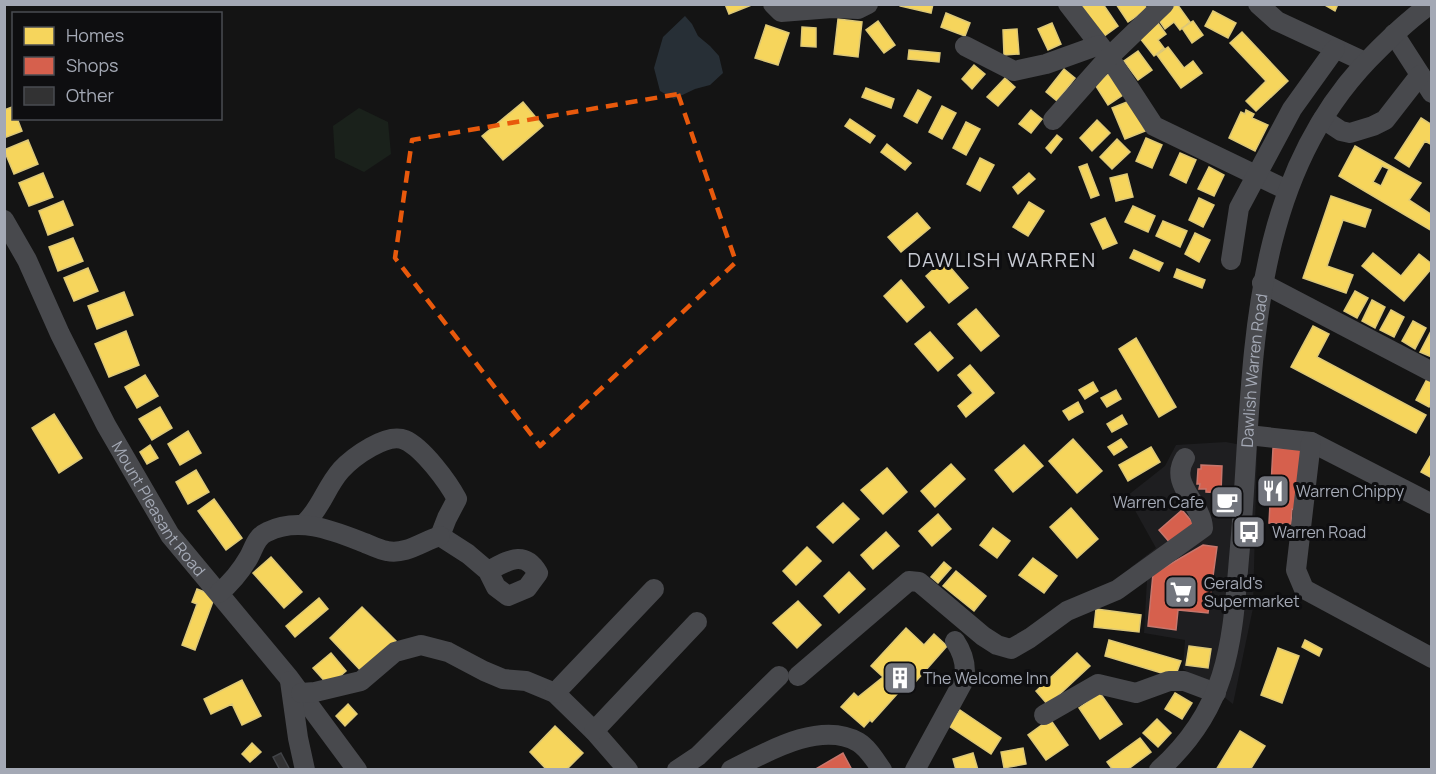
<svg xmlns="http://www.w3.org/2000/svg" width="1436" height="774" viewBox="0 0 1436 774" font-family="Manrope,sans-serif">
<rect width="100%" height="100%" fill="#141414"/>
<!-- built -->
<path fill="#1e1e20" d="M 1226,442 L 1257,448 L 1253,608 L 1233,704 L 1201,679 L 1183,669 L 1185,640 L 1144,633 L 1147,580 L 1130,568 L 1156,548 L 1127,496 L 1165,466 L 1176,445 Z"/>
<!-- green -->
<path fill="#1a211b" d="M 359,108 L 388,122 L 391,154 L 364,172 L 335,158 L 333,126 Z"/>
<!-- water -->
<path fill="#272f36" d="M 685,16 L 692,24 L 698,36 L 710,46 L 719,56 L 723,73 L 710,85 L 695,89 L 674,99 L 660,91 L 654,68 L 663,37 Z"/>
<!-- homes -->
<path fill="#f6d55c" stroke="#ddc877" stroke-width="1.5" fill-rule="evenodd" d="M 725,4 L 754,4 L 729,14 Z
M 900,4 L 933,4 L 931,13 L 900,6 Z
M 1080,4 L 1103,4 L 1118,26 L 1103,37 Z
M 1116,4 L 1144,4 L 1147,9 L 1128,22 Z
M 1177,4 L 1190,22 L 1180,30 L 1174,22 L 1165,29 L 1158,19 Z
M 1323,4 L 1338,4 L 1335,11 Z
M 1213,11 L 1236,23 L 1228,38 L 1205,26 Z
M 946,13 L 970,23 L 965,36 L 941,27 Z
M 838,19 L 862,22 L 858,57 L 834,54 Z
M 878,21 L 895,45 L 884,53 L 866,30 Z
M 1193,21 L 1203,35 L 1192,43 L 1182,28 Z
M 1052,23 L 1061,44 L 1048,50 L 1038,29 Z
M 1158,23 L 1166,34 L 1158,40 L 1164,48 L 1154,56 L 1139,37 Z
M 766,25 L 789,33 L 778,65 L 755,58 Z
M 802,27 L 816,28 L 816,47 L 801,46 Z
M 1017,29 L 1019,54 L 1004,55 L 1003,30 Z
M 1242,32 L 1288,81 L 1256,111 L 1246,101 L 1266,81 L 1230,43 Z
M 1168,47 L 1184,68 L 1193,61 L 1202,73 L 1181,88 L 1157,55 Z
M 909,50 L 940,53 L 939,62 L 908,59 Z
M 1138,51 L 1152,70 L 1138,80 L 1124,61 Z
M 974,65 L 985,74 L 972,89 L 962,79 Z
M 1064,69 L 1075,78 L 1057,101 L 1046,92 Z
M 1109,74 L 1123,95 L 1108,105 L 1094,83 Z
M 1005,78 L 1015,87 L 998,106 L 987,97 Z
M 866,88 L 894,99 L 891,108 L 862,97 Z
M 918,90 L 931,97 L 917,123 L 904,116 Z
M 1132,100 L 1145,131 L 1125,139 L 1112,108 Z
M 523,102 L 543,126 L 503,160 L 482,136 Z
M 942,106 L 956,113 L 942,139 L 929,132 Z
M 12,107 L 14,118 L 17,118 L 22,131 L 4,138 L 4,110 Z
M 1031,110 L 1042,119 L 1031,133 L 1019,124 Z
M 1246,110 L 1254,114 L 1252,118 L 1268,125 L 1255,151 L 1229,138 L 1241,112 L 1245,114 Z
M 1421,118 L 1432,125 L 1432,145 L 1425,141 L 1409,167 L 1395,158 Z
M 850,119 L 875,136 L 870,143 L 845,126 Z
M 1097,120 L 1110,133 L 1092,151 L 1080,138 Z
M 966,122 L 980,129 L 966,155 L 953,148 Z
M 1057,135 L 1062,139 L 1051,153 L 1046,148 Z
M 1146,138 L 1162,145 L 1152,168 L 1136,161 Z
M 1117,139 L 1130,152 L 1112,169 L 1100,157 Z
M 28,140 L 38,164 L 14,174 L 4,150 Z
M 887,144 L 911,163 L 905,170 L 881,152 Z
M 1355,146 L 1421,183 L 1409,200 L 1432,215 L 1432,231 L 1339,176 ZM 1382,166 L 1389,169 L 1381,186 L 1373,182 Z
M 1180,153 L 1196,160 L 1186,183 L 1170,175 Z
M 980,158 L 994,165 L 980,191 L 967,184 Z
M 1087,164 L 1099,195 L 1091,198 L 1079,167 Z
M 1209,167 L 1224,175 L 1214,196 L 1198,189 Z
M 43,173 L 53,197 L 29,206 L 19,183 Z
M 1029,173 L 1035,179 L 1018,194 L 1013,187 Z
M 1127,174 L 1133,197 L 1116,201 L 1110,178 Z
M 1331,196 L 1371,210 L 1365,227 L 1343,220 L 1327,266 L 1353,275 L 1346,293 L 1303,278 Z
M 1199,198 L 1214,205 L 1203,227 L 1189,220 Z
M 63,201 L 73,225 L 48,235 L 39,211 Z
M 1029,202 L 1044,211 L 1028,236 L 1013,227 Z
M 1133,206 L 1155,216 L 1148,232 L 1125,222 Z
M 917,213 L 930,228 L 901,252 L 888,237 Z
M 1105,218 L 1117,243 L 1103,249 L 1091,224 Z
M 1163,221 L 1187,231 L 1180,247 L 1156,236 Z
M 1195,233 L 1210,240 L 1199,262 L 1185,254 Z
M 73,238 L 83,261 L 58,271 L 49,247 Z
M 1134,250 L 1163,263 L 1159,271 L 1130,258 Z
M 1373,253 L 1401,276 L 1419,254 L 1432,264 L 1432,268 L 1404,301 L 1362,266 Z
M 944,260 L 968,288 L 949,303 L 926,276 Z
M 88,268 L 98,291 L 74,301 L 64,278 Z
M 1177,269 L 1205,280 L 1202,288 L 1174,277 Z
M 901,280 L 924,307 L 907,322 L 884,296 Z
M 1355,291 L 1368,298 L 1357,318 L 1344,311 Z
M 124,292 L 133,315 L 97,329 L 88,306 Z
M 1372,300 L 1385,307 L 1375,328 L 1362,321 Z
M 976,309 L 999,336 L 981,351 L 958,324 Z
M 1391,310 L 1404,317 L 1394,337 L 1380,330 Z
M 1413,321 L 1426,328 L 1415,349 L 1402,341 Z
M 1313,326 L 1329,334 L 1317,357 L 1426,415 L 1416,433 L 1291,367 Z
M 126,331 L 139,365 L 109,377 L 95,344 Z
M 1431,331 L 1432,331 L 1432,357 L 1420,352 Z
M 930,332 L 953,358 L 938,371 L 915,344 Z
M 1136,338 L 1176,407 L 1159,417 L 1119,349 Z
M 970,365 L 994,393 L 966,417 L 958,406 L 973,393 L 958,375 Z
M 145,375 L 158,396 L 137,408 L 125,387 Z
M 1427,379 L 1432,381 L 1432,401 L 1429,407 L 1416,400 Z
M 1093,382 L 1098,391 L 1085,399 L 1079,390 Z
M 1116,390 L 1121,399 L 1107,407 L 1101,398 Z
M 1078,402 L 1083,412 L 1069,420 L 1063,411 Z
M 160,407 L 172,428 L 152,440 L 139,419 Z
M 54,414 L 82,458 L 59,473 L 32,428 Z
M 1122,415 L 1127,424 L 1112,432 L 1107,424 Z
M 188,431 L 201,453 L 180,465 L 168,444 Z
M 1073,439 L 1102,471 L 1077,493 L 1049,461 Z
M 1121,439 L 1127,447 L 1114,455 L 1108,447 Z
M 150,445 L 158,458 L 147,464 L 140,452 Z
M 1024,445 L 1043,466 L 1013,492 L 995,470 Z
M 1151,447 L 1160,462 L 1128,481 L 1119,465 Z
M 1432,453 L 1432,478 L 1421,472 Z
M 951,464 L 965,479 L 935,507 L 921,491 Z
M 887,468 L 907,492 L 883,514 L 861,490 Z
M 196,470 L 209,492 L 188,504 L 176,482 Z
M 214,499 L 242,538 L 226,550 L 198,511 Z
M 843,503 L 859,519 L 833,543 L 817,527 Z
M 1071,508 L 1098,539 L 1077,558 L 1050,527 Z
M 938,514 L 951,529 L 932,546 L 919,531 Z
M 993,528 L 1010,541 L 997,558 L 980,545 Z
M 886,532 L 899,546 L 873,569 L 861,555 Z
M 807,547 L 821,561 L 796,585 L 783,571 Z
M 271,557 L 302,592 L 284,608 L 253,573 Z
M 1033,558 L 1057,576 L 1044,593 L 1019,575 Z
M 944,562 L 951,568 L 938,583 L 931,577 Z
M 956,571 L 986,596 L 974,611 L 943,586 Z
M 849,572 L 865,589 L 839,613 L 824,596 Z
M 197,589 L 215,596 L 195,650 L 182,645 L 197,604 L 192,602 Z
M 319,598 L 328,609 L 295,637 L 286,626 Z
M 798,601 L 821,625 L 797,648 L 773,623 Z
M 362,607 L 396,641 L 363,673 L 330,638 Z
M 1096,609 L 1141,615 L 1139,632 L 1094,627 Z
M 906,628 L 924,645 L 934,634 L 947,646 L 911,687 L 907,683 L 872,722 L 870,720 L 864,727 L 841,707 L 854,693 L 858,697 L 883,677 L 871,666 Z
M 1109,640 L 1181,661 L 1175,677 L 1105,656 Z
M 1305,640 L 1322,649 L 1319,656 L 1302,647 Z
M 1189,646 L 1211,649 L 1208,668 L 1186,665 Z
M 1278,648 L 1299,656 L 1282,703 L 1261,695 Z
M 331,653 L 346,671 L 329,686 L 313,668 Z
M 1077,653 L 1090,666 L 1048,705 L 1036,691 Z
M 242,680 L 261,716 L 242,725 L 232,704 L 211,714 L 204,699 Z
M 1100,693 L 1122,724 L 1100,739 L 1079,708 Z
M 1175,693 L 1192,703 L 1182,719 L 1165,709 Z
M 348,704 L 357,714 L 345,726 L 336,716 Z
M 960,710 L 1001,738 L 991,754 L 949,726 Z
M 1050,719 L 1068,745 L 1046,760 L 1028,735 Z
M 1157,719 L 1171,733 L 1158,747 L 1143,733 Z
M 555,726 L 583,753 L 566,770 L 547,770 L 530,752 Z
M 1240,731 L 1265,746 L 1250,770 L 1216,770 Z
M 1140,738 L 1151,752 L 1127,770 L 1113,770 L 1107,762 Z
M 252,743 L 261,752 L 250,762 L 242,754 Z
M 1023,748 L 1026,764 L 1004,768 L 1001,752 Z
M 973,753 L 978,770 L 956,770 L 953,759 Z"/>
<!-- shops -->
<path fill="#d6604d" stroke="#c7766c" stroke-width="1.5" d="M 1273,448 L 1303,449 L 1300,510 L 1292,509 L 1291,524 L 1269,523 Z
M 1201,465 L 1222,466 L 1221,493 L 1206,492 L 1206,489 L 1199,489 L 1200,484 L 1197,484 L 1198,469 L 1201,469 Z
M 1182,510 L 1194,524 L 1171,544 L 1159,530 Z
M 1203,545 L 1217,547 L 1208,613 L 1178,610 L 1176,630 L 1148,626 L 1153,574 Z
M 843,753 L 852,770 L 814,770 Z"/>
<!-- building -->
<path fill="#323233" stroke="#424448" stroke-width="1.5" d="M 281,753 L 290,770 L 280,770 L 273,757 Z"/>
<g fill="none" stroke-linecap="round" stroke-linejoin="round">
<!-- minor -->
<g stroke="#48494d" stroke-width="20">
<path d="M 773,4 L 781,12 L 832,8 L 858,9 L 868,4"/>
<path d="M 1068,4 L 1109,57 L 1154,126 L 1287,190"/>
<path d="M 1258,4 L 1277,21 L 1365,62"/>
<path d="M 1394,34 L 1432,93"/>
<path d="M 965,46 L 1014,71 L 1046,64 L 1099,45"/>
<path d="M 1323,119 L 1341,131 L 1350,133 L 1373,126 L 1385,120 L 1420,75"/>
<path d="M 1053,120 L 1109,57 L 1164,4"/>
<path id="s1" d="M 4,220 L 27,260 L 60,334 L 106,425 L 170,535 L 289,678 L 357,770"/>
<path d="M 1231,260 L 1239,208 L 1292,109 L 1335,49"/>
<path d="M 1262,283 L 1432,372"/>
<path d="M 1248,435 L 1311,442 L 1432,504"/>
<path d="M 1311,442 L 1296,570 L 1304,589 L 1432,658"/>
<path d="M 305,523 C 321,508 326,487 341,470 C 353,457 387,432 405,440 C 423,448 448,482 457,499 L 447,518 L 440,536"/>
<path d="M 440,536 L 468,554 L 488,571 C 508,561 524,549 538,573 L 527,588 L 508,596 L 496,587 L 488,571"/>
<path d="M 219,593 C 231,583 241,571 249,557 C 254,548 256,537 267,532 C 300,516 334,531 365,543 C 372,546 380,550 387,551 C 406,555 423,541 440,536"/>
<path d="M 798,676 L 909,581 L 919,582 L 983,636 L 997,645 L 1011,649 L 1030,638 L 1067,611 L 1117,590 L 1203,528 C 1202,503 1168,484 1185,458"/>
<path d="M 290,681 L 298,738 L 305,770"/>
<path d="M 301,693 L 315,692 L 361,681 L 395,652 L 421,645 L 448,652 L 484,671 L 503,679 L 526,681 L 555,693 L 594,731 L 628,770"/>
<path d="M 555,693 L 654,589"/>
<path d="M 1044,715 L 1098,684 L 1136,693 L 1169,681 L 1184,681 L 1216,693"/>
<path d="M 594,731 L 697,622"/>
<path d="M 677,770 L 698,756 L 779,676"/>
<path d="M 731,770 C 765,753 820,720 858,742 C 868,748 875,760 882,770"/>
<path d="M 915,770 L 964,680 C 967,665 963,653 955,641"/>
<path id="s2" d="M 1159,770 C 1232,705 1232,637 1240,547 C 1255,372 1242,181 1379,49 C 1395,33 1412,17 1431,4"/>
</g>
</g>
<!-- marked area -->
<path fill="none" stroke="#e8590c" stroke-width="4.5" stroke-dasharray="12 8" stroke-linejoin="round" d="M 678,94 L 736,262 L 540,446 L 395,258 L 412,140 Z"/>
<!-- icons -->
<defs>
<symbol id="restaurant-square" viewBox="-11 -11 22 22"><rect x="-9" y="-9" width="18" height="18" rx="4" fill="#72757d" stroke="#0e0e10"/><path d="M-5-6h1v4h1v-4h1v4h1v-4h1v5L-1.5 .5V6h-2V.5L-5-1ZM5-6V6H3V1.5H1.5Q1.5-4 5-6Z" fill="#fff"/></symbol>
<symbol id="cafe-square" viewBox="-11 -11 22 22"><rect x="-9" y="-9" width="18" height="18" rx="4" fill="#72757d" stroke="#0e0e10"/><path d="M-5.5-4.5H6V0H3Q3 3.5 0 3.5H-2.5Q-5.5 3.5-5.5 0ZM3-3.2v2h1.7v-2ZM-6 4.5H4V6H-6Z" fill="#fff"/></symbol>
<symbol id="bus-square" viewBox="-11 -11 22 22"><rect x="-9" y="-9" width="18" height="18" rx="4" fill="#72757d" stroke="#0e0e10"/><path d="M-5-6H5V4H4V6H2V4H-2V6H-4V4H-5ZM-3.5-4V0h7V-4ZM-3.5 1.2v1.5H-2V1.2ZM2 1.2v1.5H3.5V1.2Z" fill="#fff"/></symbol>
<symbol id="supermarket-square" viewBox="-11 -11 22 22"><rect x="-9" y="-9" width="18" height="18" rx="4" fill="#72757d" stroke="#0e0e10"/><path d="M-6-5.5h2.5l.6 2H6L4.5 2H-2.5L-4.4-4H-6ZM-1.5 3.2a1.3 1.3 0 1 0 .1 0ZM3 3.2a1.3 1.3 0 1 0 .1 0Z" fill="#fff"/></symbol>
<symbol id="building-square" viewBox="-11 -11 22 22"><rect x="-9" y="-9" width="18" height="18" rx="4" fill="#72757d" stroke="#0e0e10"/><path d="M-4-6H4V6H1V3H-1V6H-4ZM-2.5-4.3h1.7v1.8h-1.7ZM.8-4.3h1.7v1.8H.8ZM-2.5-1h1.7V.8h-1.7ZM.8-1h1.7V.8H.8Z" fill="#fff"/></symbol>
</defs>
<g fill-rule="evenodd">
<use href="#restaurant-square" x="1254" y="472" width="38" height="38"/>
<use href="#cafe-square" x="1208" y="483" width="38" height="38"/>
<use href="#bus-square" x="1230" y="513" width="38" height="38"/>
<use href="#supermarket-square" x="1162" y="573" width="38" height="38"/>
<use href="#building-square" x="881" y="659" width="38" height="38"/>
</g>
<g text-anchor="middle" dominant-baseline="central" stroke-width="6" stroke-linejoin="round" paint-order="stroke">
<!-- street labels -->
<g font-size="16" fill="#a4a9b5" stroke="#0e0e10">
<text stroke="none"><textPath href="#s2" startOffset="422">Dawlish Warren Road</textPath></text>
<text stroke="none"><textPath href="#s1" startOffset="328">Mount Pleasant Road</textPath></text>
</g>
<!-- poi labels -->
<g font-size="16" fill="#a4a9b5" stroke="#0e0e10" text-anchor="start">
<text x="1296" y="491">Warren Chippy</text>
<text x="1204" y="502" text-anchor="end">Warren Cafe</text>
<text x="1272" y="532">Warren Road</text>
<text x="1204" y="583">Gerald's<tspan x="1204" dy="18">Supermarket</tspan></text>
<text x="923" y="678">The Welcome Inn</text>
</g>
<!-- quarter labels -->
<g font-size="20" letter-spacing="1.5" fill="#c5c8d1" stroke="#0e0e10">
<text x="1002" y="259">DAWLISH WARREN</text>
</g>
</g>
<!-- border -->
<rect width="1436" height="774" fill="none" stroke="#a4a9b5" stroke-width="12"/>
<!-- legend -->
<rect x="12" y="12" width="210" height="108" fill="#0e0e10" stroke="#4a4c52" stroke-width="1.5"/>
<rect x="24" y="27" width="30" height="18" fill="#f6d55c" stroke="#4a4c52" stroke-width="1.5"/>
<text x="66" y="42" font-size="18" fill="#a4a9b5">Homes</text>
<rect x="24" y="57" width="30" height="18" fill="#d6604d" stroke="#4a4c52" stroke-width="1.5"/>
<text x="66" y="72" font-size="18" fill="#a4a9b5">Shops</text>
<rect x="24" y="87" width="30" height="18" fill="#323233" stroke="#4a4c52" stroke-width="1.5"/>
<text x="66" y="102" font-size="18" fill="#a4a9b5">Other</text>
</svg>
